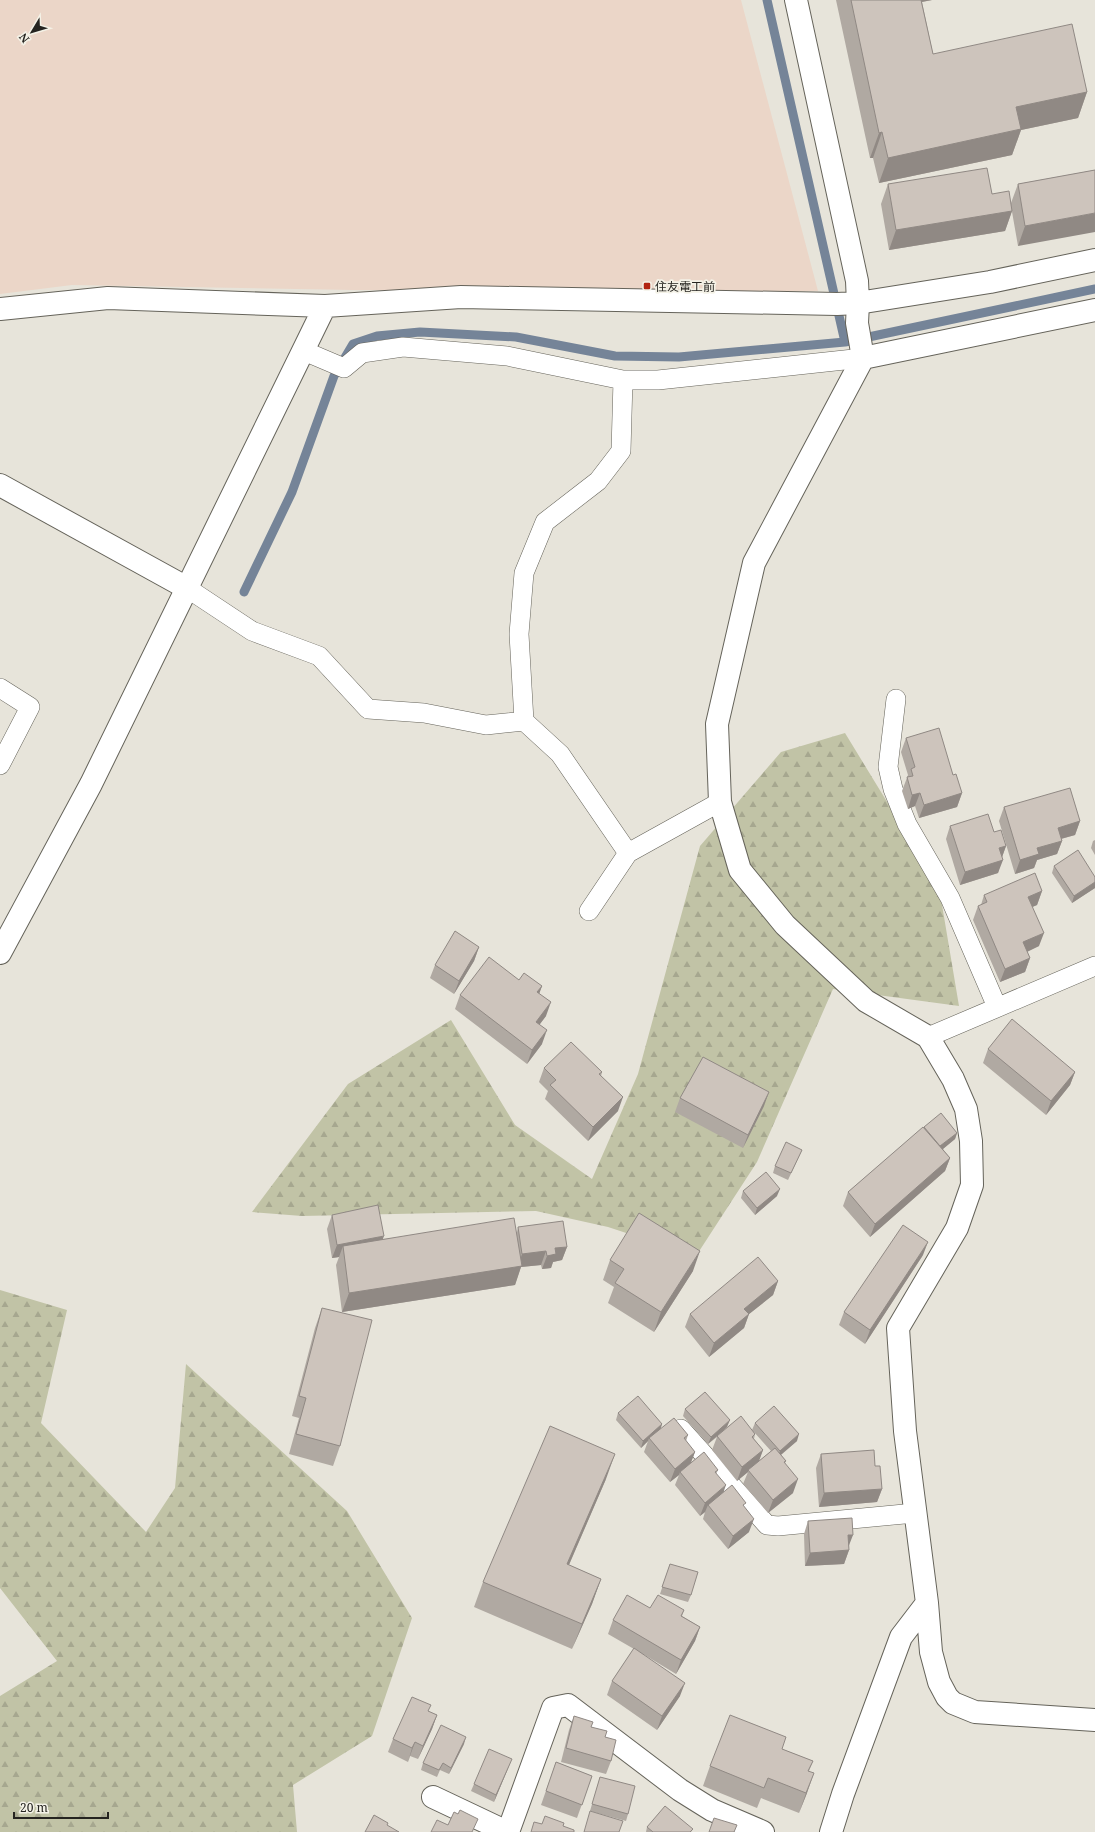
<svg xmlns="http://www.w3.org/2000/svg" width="1095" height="1832" viewBox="0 0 1095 1832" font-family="'Noto Serif','Noto Sans JP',serif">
<defs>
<pattern id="forest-firs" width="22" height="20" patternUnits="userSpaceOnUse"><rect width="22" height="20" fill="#c1c3a6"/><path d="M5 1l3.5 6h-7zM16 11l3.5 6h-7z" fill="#a6a78f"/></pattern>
</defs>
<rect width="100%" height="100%" fill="#e7e4da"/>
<!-- industrial -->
<path fill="#ebd6c8" d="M 0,0 L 741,0 L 818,291 L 353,290 L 72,285 L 0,294 Z"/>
<!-- forest -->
<path fill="url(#forest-firs)" d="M 845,733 L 939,887 L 959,1006 L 833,989 L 757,1162 L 696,1256 L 608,1227 L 536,1211 L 302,1216 L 252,1212 L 348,1084 L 451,1020 L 515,1125 L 592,1179 L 638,1074 L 700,846 L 781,752 Z
M 0,1290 L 67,1310 L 41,1423 L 146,1532 L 175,1488 L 186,1364 L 347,1511 L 412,1618 L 372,1736 L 293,1785 L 297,1832 L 0,1832 L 0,1696 L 57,1661 L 0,1588 Z"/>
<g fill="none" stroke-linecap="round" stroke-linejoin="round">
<!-- stream -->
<path stroke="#758498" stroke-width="9" d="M 767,0 L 845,342
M 244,592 L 292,492 L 334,376 L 353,344 L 377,336 L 420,332 L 516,337 L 615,356 L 679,357 L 845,342 L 1095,289"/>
<defs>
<path id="lane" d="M 304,351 L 344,368 L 362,353 L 403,347 L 507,356 L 623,380 L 658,380 L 863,358
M 187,588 L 252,631 L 319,656 L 368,709 L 424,713 L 486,725 L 524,721 L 560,754 L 628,853
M 0,688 L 30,707 L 0,765
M 896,699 L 888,767 L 893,789 L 907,824 L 950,898 L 997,1007
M 524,721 L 519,634 L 524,573 L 545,522 L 598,481 L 621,451 L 623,380
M 589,911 L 628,853 L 720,802
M 928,1037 L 1095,966
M 681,1429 L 767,1525 L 778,1526 L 915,1513"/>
<path id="street" d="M 858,303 L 857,323 L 863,358 L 754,563 L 717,724 L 720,802 L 740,870 L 785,925 L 866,1001 L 928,1037 L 953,1079 L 966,1109 L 971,1141 L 972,1185 L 957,1228 L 898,1328 L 905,1431 L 927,1603 L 931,1652 L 939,1682 L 947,1697 L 953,1703 L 975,1712 L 1095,1720
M 863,358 L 1095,310
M 0,485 L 187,588
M 433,1797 L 507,1832
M 508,1832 L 553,1708 L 568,1705 L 680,1790 L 712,1810 L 763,1832
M 831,1832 L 843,1794 L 901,1637 L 927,1603"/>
<path id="secondary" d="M 796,0 L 857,281 L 858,303
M 0,309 L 108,298 L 325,306 L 461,297 L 837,304 L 858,303 L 990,282 L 1095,260
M 0,953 L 91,784 L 325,306"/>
</defs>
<!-- lane casing -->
<use href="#lane" stroke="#65635a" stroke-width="20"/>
<!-- street casing -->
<use href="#street" stroke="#65635a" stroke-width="24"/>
<!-- secondary casing -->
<use href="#secondary" stroke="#65635a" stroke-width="24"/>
<!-- lane -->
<use href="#lane" stroke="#fff" stroke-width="19"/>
<!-- street -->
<use href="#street" stroke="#fff" stroke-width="22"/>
<!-- secondary -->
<use href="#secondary" stroke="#fff" stroke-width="22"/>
</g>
<!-- wall -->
<path fill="#b0a9a2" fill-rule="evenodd" d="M 836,0 L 932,0 L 922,2 L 933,54 L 1087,92 L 1078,118 L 1021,130 L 1012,155 L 879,183 L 873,158 L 870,158 Z
M 1095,170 L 1018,246 L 1011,206 L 1012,211 L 1005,231 L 889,250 L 881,204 L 888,184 L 992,194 L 1011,203 L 1018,184 Z
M 906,738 L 953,775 L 962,793 L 957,807 L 919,818 L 915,806 L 908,809 L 902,791 L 908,775 L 901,752 Z
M 1004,807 L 1080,821 L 1075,835 L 1061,839 L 1062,841 L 1057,854 L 1037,860 L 1034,868 L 1015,874 L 999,821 Z
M 950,826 L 994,832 L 1006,846 L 1002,857 L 998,873 L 960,885 L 946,839 Z
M 1095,840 L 1095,855 L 1091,848 L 1093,841 Z
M 1054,866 L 1095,877 L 1095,888 L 1072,903 L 1052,873 Z
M 1042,891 L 1037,905 L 1032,907 L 1039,946 L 1027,952 L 1030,958 L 1025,972 L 1000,982 L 973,920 L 978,906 L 981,905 L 984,895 Z
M 479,947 L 474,961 L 454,994 L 430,978 L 435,965 Z
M 519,980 L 542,986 L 539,993 L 546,1016 L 539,1025 L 542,1044 L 527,1064 L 455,1009 L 460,995 Z
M 988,1049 L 1075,1072 L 1070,1085 L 1046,1115 L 983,1063 Z
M 544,1068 L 602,1072 L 601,1076 L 618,1111 L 588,1141 L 545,1099 L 548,1091 L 539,1082 Z
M 680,1098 L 764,1106 L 743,1148 L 675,1112 Z
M 924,1127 L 957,1133 L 955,1139 L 943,1149 L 950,1158 L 945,1171 L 870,1237 L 843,1206 L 848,1192 Z
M 802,1150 L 788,1180 L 773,1173 L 775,1166 Z
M 743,1191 L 777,1196 L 755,1215 L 741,1198 Z
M 332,1215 L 383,1239 L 517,1232 L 518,1227 L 567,1247 L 562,1260 L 553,1262 L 551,1268 L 542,1269 L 541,1265 L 521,1267 L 515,1285 L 342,1312 L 336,1265 L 339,1257 L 332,1258 L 327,1229 Z
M 923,1255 L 865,1344 L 839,1325 L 844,1312 Z
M 610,1260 L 693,1271 L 654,1332 L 608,1303 L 614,1287 L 603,1280 Z
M 778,1281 L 773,1295 L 749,1314 L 744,1328 L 709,1357 L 685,1327 L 690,1314 Z
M 322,1308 L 340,1446 L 333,1466 L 289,1454 L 299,1418 L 292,1416 L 315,1328 Z
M 685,1409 L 727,1427 L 718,1436 L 752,1430 L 755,1423 L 797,1441 L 781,1455 L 786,1461 L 785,1463 L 793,1493 L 768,1513 L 743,1484 L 748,1472 L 737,1481 L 712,1450 L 717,1437 L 708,1444 L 683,1416 ZM 754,1432 L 771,1451 L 758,1462 L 763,1450 L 754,1439 L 755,1434 Z
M 618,1413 L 662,1424 L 660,1429 L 688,1435 L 686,1441 L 695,1452 L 691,1462 L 718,1470 L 716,1474 L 723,1492 L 745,1508 L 749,1532 L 728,1549 L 703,1519 L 705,1512 L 700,1516 L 675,1485 L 679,1475 L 670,1482 L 644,1452 L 648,1441 L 641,1448 L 616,1420 Z
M 821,1454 L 875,1466 L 882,1489 L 877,1502 L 819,1507 L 816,1468 Z
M 606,1479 L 569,1565 L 601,1579 L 592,1604 L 572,1649 L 474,1607 L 483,1582 Z
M 808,1521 L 849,1547 L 849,1550 L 844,1564 L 805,1566 L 804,1534 Z
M 670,1564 L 691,1595 L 688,1602 L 660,1594 Z
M 650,1608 L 684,1610 L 682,1616 L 700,1627 L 695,1641 L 676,1674 L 643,1654 L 680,1696 L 657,1730 L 607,1695 L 612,1681 L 634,1649 L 608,1634 L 613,1620 Z
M 428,1711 L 437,1715 L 432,1729 L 418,1759 L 410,1756 L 408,1762 L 388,1752 L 393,1739 Z
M 574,1716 L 591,1727 L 605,1737 L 611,1761 L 606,1774 L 561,1762 L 569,1730 Z
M 464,1744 L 449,1774 L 440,1770 L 437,1777 L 421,1770 L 423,1763 Z
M 782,1749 L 813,1761 L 809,1771 L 807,1793 L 799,1813 L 761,1798 L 757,1808 L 703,1786 L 710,1766 Z
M 556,1762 L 592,1776 L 577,1818 L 541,1805 Z
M 509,1766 L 494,1802 L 471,1791 L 474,1784 Z
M 600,1777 L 628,1814 L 626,1821 L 590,1811 Z
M 647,1827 L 693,1829 L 691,1832 L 646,1832 Z"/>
<!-- shaded-wall -->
<path fill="#908984" d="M 917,0 L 932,0 L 916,3 Z
M 1087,92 L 1078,118 L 1021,130 L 1012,155 L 879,183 L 888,158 L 1016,107 Z
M 882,132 L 873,158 L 870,158 L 879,133 Z
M 1012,211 L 1005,231 L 889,250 L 896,230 Z
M 1095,213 L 1095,232 L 1018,246 L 1025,226 Z
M 920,793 L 915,806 L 908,809 L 912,795 Z
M 962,793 L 957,807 L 919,818 L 924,805 Z
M 1080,821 L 1075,835 L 1053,841 L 1058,828 Z
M 1062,841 L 1057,854 L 1037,860 L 1034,868 L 1015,874 L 1020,860 L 1037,848 Z
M 1006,846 L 1001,860 L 999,848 Z
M 1003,860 L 998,873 L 960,885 L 965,872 Z
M 1095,882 L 1095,888 L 1072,903 L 1074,896 Z
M 1042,891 L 1037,905 L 1023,911 L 1028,897 Z
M 1044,933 L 1039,946 L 1018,956 L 1023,942 Z
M 479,947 L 474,961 L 454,994 L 459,981 Z
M 1030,958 L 1025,972 L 1000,982 L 1005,969 Z
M 542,986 L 537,1000 L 537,992 Z
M 551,1002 L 546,1016 L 531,1036 L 536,1022 Z
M 547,1030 L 542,1044 L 527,1064 L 532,1050 Z
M 1075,1072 L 1070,1085 L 1046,1115 L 1051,1101 Z
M 769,1092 L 764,1106 L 743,1148 L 748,1135 Z
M 623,1097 L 618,1111 L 588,1141 L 593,1127 Z
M 957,1133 L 955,1139 L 938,1153 L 940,1146 Z
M 950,1158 L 945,1171 L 870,1237 L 875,1224 Z
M 780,1189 L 777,1196 L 755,1215 L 757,1208 Z
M 384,1236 L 379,1249 L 343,1246 L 339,1257 L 332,1258 L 337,1245 Z
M 928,1242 L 923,1255 L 865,1344 L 870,1330 Z
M 567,1247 L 562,1260 L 553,1262 L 551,1268 L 542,1269 L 547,1256 L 555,1248 Z
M 546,1251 L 541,1265 L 521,1267 L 515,1285 L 342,1312 L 349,1293 L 518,1266 L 522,1254 Z
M 700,1251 L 693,1271 L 654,1332 L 661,1312 Z
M 778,1281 L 773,1295 L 739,1322 L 744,1309 Z
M 749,1314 L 744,1328 L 709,1357 L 714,1343 Z
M 730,1420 L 727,1427 L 708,1444 L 711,1437 Z
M 662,1424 L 660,1431 L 649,1438 L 648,1441 L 641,1448 L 643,1441 Z
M 799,1434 L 797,1441 L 777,1458 L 780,1451 Z
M 763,1450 L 758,1464 L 748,1470 L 748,1472 L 737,1481 L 742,1467 Z
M 695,1452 L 690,1465 L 680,1472 L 679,1475 L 670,1482 L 675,1469 Z
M 615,1454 L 606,1479 L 558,1590 L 567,1564 Z
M 798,1479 L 793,1493 L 768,1513 L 773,1500 Z
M 726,1485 L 721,1499 L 708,1505 L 705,1512 L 700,1516 L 705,1503 Z
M 882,1489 L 877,1502 L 819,1507 L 824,1493 Z
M 754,1519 L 749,1532 L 728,1549 L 733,1536 Z
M 848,1535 L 853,1535 L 848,1548 Z
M 849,1550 L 844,1564 L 805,1566 L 810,1553 Z
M 601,1579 L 592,1604 L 572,1649 L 582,1624 Z
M 700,1627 L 695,1641 L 676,1674 L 681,1660 Z
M 685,1683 L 680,1696 L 657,1730 L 662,1716 Z
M 437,1715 L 432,1729 L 418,1759 L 423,1746 Z
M 466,1737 L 464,1744 L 449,1774 L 451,1768 Z
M 415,1742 L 410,1756 L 408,1762 L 412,1748 Z
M 512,1759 L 509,1766 L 494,1802 L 496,1795 Z
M 814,1773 L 807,1793 L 799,1813 L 806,1793 Z"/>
<!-- building -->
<path fill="#cdc4bc" stroke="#908984" d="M 851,0 L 921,0 L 933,54 L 1072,24 L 1087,92 L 1016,107 L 1021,129 L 888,158 L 882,132 L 879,133 Z
M 987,168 L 992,194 L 1009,191 L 1012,211 L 896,230 L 888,184 Z
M 1095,170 L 1095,213 L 1025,226 L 1018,184 Z
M 939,728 L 953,775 L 956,774 L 962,793 L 924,805 L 920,793 L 912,795 L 907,777 L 913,776 L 911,769 L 915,767 L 906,738 Z
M 1070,788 L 1080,821 L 1058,828 L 1062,841 L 1037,848 L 1039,854 L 1020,860 L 1004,807 Z
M 988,814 L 994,832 L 1001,830 L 1006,846 L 999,848 L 1003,860 L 965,872 L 950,826 Z
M 1078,850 L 1095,877 L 1095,882 L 1074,896 L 1054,866 Z
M 1035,873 L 1042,891 L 1028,897 L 1044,933 L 1023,942 L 1030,958 L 1005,969 L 978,906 L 987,902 L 984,895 Z
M 455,931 L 479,947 L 459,981 L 435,965 Z
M 489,957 L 519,980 L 524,973 L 542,986 L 537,992 L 551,1002 L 536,1022 L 547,1030 L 532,1050 L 460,995 Z
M 1012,1019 L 1075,1072 L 1051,1101 L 988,1049 Z
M 571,1042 L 602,1072 L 599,1074 L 623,1097 L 593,1127 L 550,1085 L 556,1080 L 544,1068 Z
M 703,1057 L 769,1092 L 748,1135 L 680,1098 Z
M 941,1113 L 957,1133 L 940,1146 L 924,1127 Z
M 923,1127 L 950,1158 L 875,1224 L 848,1192 Z
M 786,1142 L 802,1150 L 791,1173 L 775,1166 Z
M 766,1172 L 780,1189 L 757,1208 L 743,1191 Z
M 378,1205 L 384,1236 L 337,1245 L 332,1215 Z
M 639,1213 L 700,1251 L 661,1312 L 615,1283 L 624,1269 L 610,1260 Z
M 514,1218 L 522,1266 L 349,1293 L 343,1246 Z
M 563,1221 L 567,1247 L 555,1248 L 556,1254 L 547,1256 L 546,1251 L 522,1254 L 518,1227 Z
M 903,1225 L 928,1242 L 870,1330 L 844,1312 Z
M 758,1257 L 778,1281 L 744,1309 L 749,1314 L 714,1343 L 690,1314 Z
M 322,1308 L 372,1320 L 340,1446 L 296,1434 L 306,1398 L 299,1396 Z
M 705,1392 L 730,1420 L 711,1437 L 685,1409 Z
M 638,1396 L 662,1424 L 643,1441 L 618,1413 Z
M 774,1406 L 799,1434 L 780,1451 L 755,1423 Z
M 741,1416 L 755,1434 L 752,1437 L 763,1450 L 742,1467 L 717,1436 Z
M 674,1418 L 688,1435 L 684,1438 L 695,1452 L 675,1469 L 649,1438 Z
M 550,1426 L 615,1454 L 567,1564 L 601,1579 L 582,1624 L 483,1582 Z
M 775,1448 L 786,1461 L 784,1462 L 798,1479 L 773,1500 L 748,1470 Z
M 874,1450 L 875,1466 L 880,1466 L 882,1489 L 824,1493 L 821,1454 Z
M 704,1452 L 718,1470 L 715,1472 L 726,1485 L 705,1503 L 680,1472 Z
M 732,1485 L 746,1503 L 743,1505 L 754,1519 L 733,1536 L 708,1505 Z
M 852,1518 L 853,1535 L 848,1535 L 849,1550 L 810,1553 L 808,1521 Z
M 670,1564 L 698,1572 L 691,1595 L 662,1587 Z
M 627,1595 L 650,1608 L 658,1595 L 684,1610 L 681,1616 L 700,1627 L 681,1660 L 613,1620 Z
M 634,1648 L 685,1683 L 662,1716 L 612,1681 Z
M 412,1697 L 431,1705 L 428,1711 L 437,1715 L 423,1746 L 415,1742 L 412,1748 L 393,1739 Z
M 730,1715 L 786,1737 L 782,1749 L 813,1761 L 808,1771 L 814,1773 L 806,1793 L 768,1778 L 764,1788 L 710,1766 Z
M 574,1716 L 593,1722 L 591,1727 L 607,1731 L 605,1737 L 616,1740 L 611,1761 L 566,1748 Z
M 441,1725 L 466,1737 L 451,1768 L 443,1763 L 439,1770 L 423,1763 Z
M 489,1749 L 512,1759 L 496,1795 L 474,1784 Z
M 556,1762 L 592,1776 L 582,1805 L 546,1791 Z
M 600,1777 L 635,1786 L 628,1814 L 592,1804 Z
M 665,1806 L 693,1829 L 690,1832 L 653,1832 L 647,1827 Z
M 460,1810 L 478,1819 L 472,1832 L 431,1832 L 437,1820 L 448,1825 L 454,1812 L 458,1814 Z
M 590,1811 L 623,1821 L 619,1832 L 584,1832 Z
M 374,1815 L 388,1823 L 387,1825 L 399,1832 L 365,1832 Z
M 545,1816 L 564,1823 L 563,1826 L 574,1830 L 574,1832 L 531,1832 L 534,1822 L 542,1824 Z
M 714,1818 L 737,1825 L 734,1832 L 709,1832 Z"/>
<!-- markers -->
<rect fill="#b22412" stroke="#f4f2e7" stroke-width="1.5" x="643" y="282" width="8" height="8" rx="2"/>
<g text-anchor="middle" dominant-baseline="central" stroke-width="3.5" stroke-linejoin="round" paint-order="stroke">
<!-- poi labels -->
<g font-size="12" fill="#252420" stroke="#f4f2e7" text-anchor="start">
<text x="655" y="286">住友電工前</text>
</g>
</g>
<!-- north arrow -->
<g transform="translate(32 32) rotate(232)" stroke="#f4f2e7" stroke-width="3" paint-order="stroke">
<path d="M0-3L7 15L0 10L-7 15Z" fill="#252420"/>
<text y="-6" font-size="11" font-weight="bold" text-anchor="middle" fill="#252420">N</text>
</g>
<!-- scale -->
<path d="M14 1812v6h94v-6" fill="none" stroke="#252420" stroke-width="2"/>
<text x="20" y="1812" font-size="12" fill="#252420" stroke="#f4f2e7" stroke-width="3" paint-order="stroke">20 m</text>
</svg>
